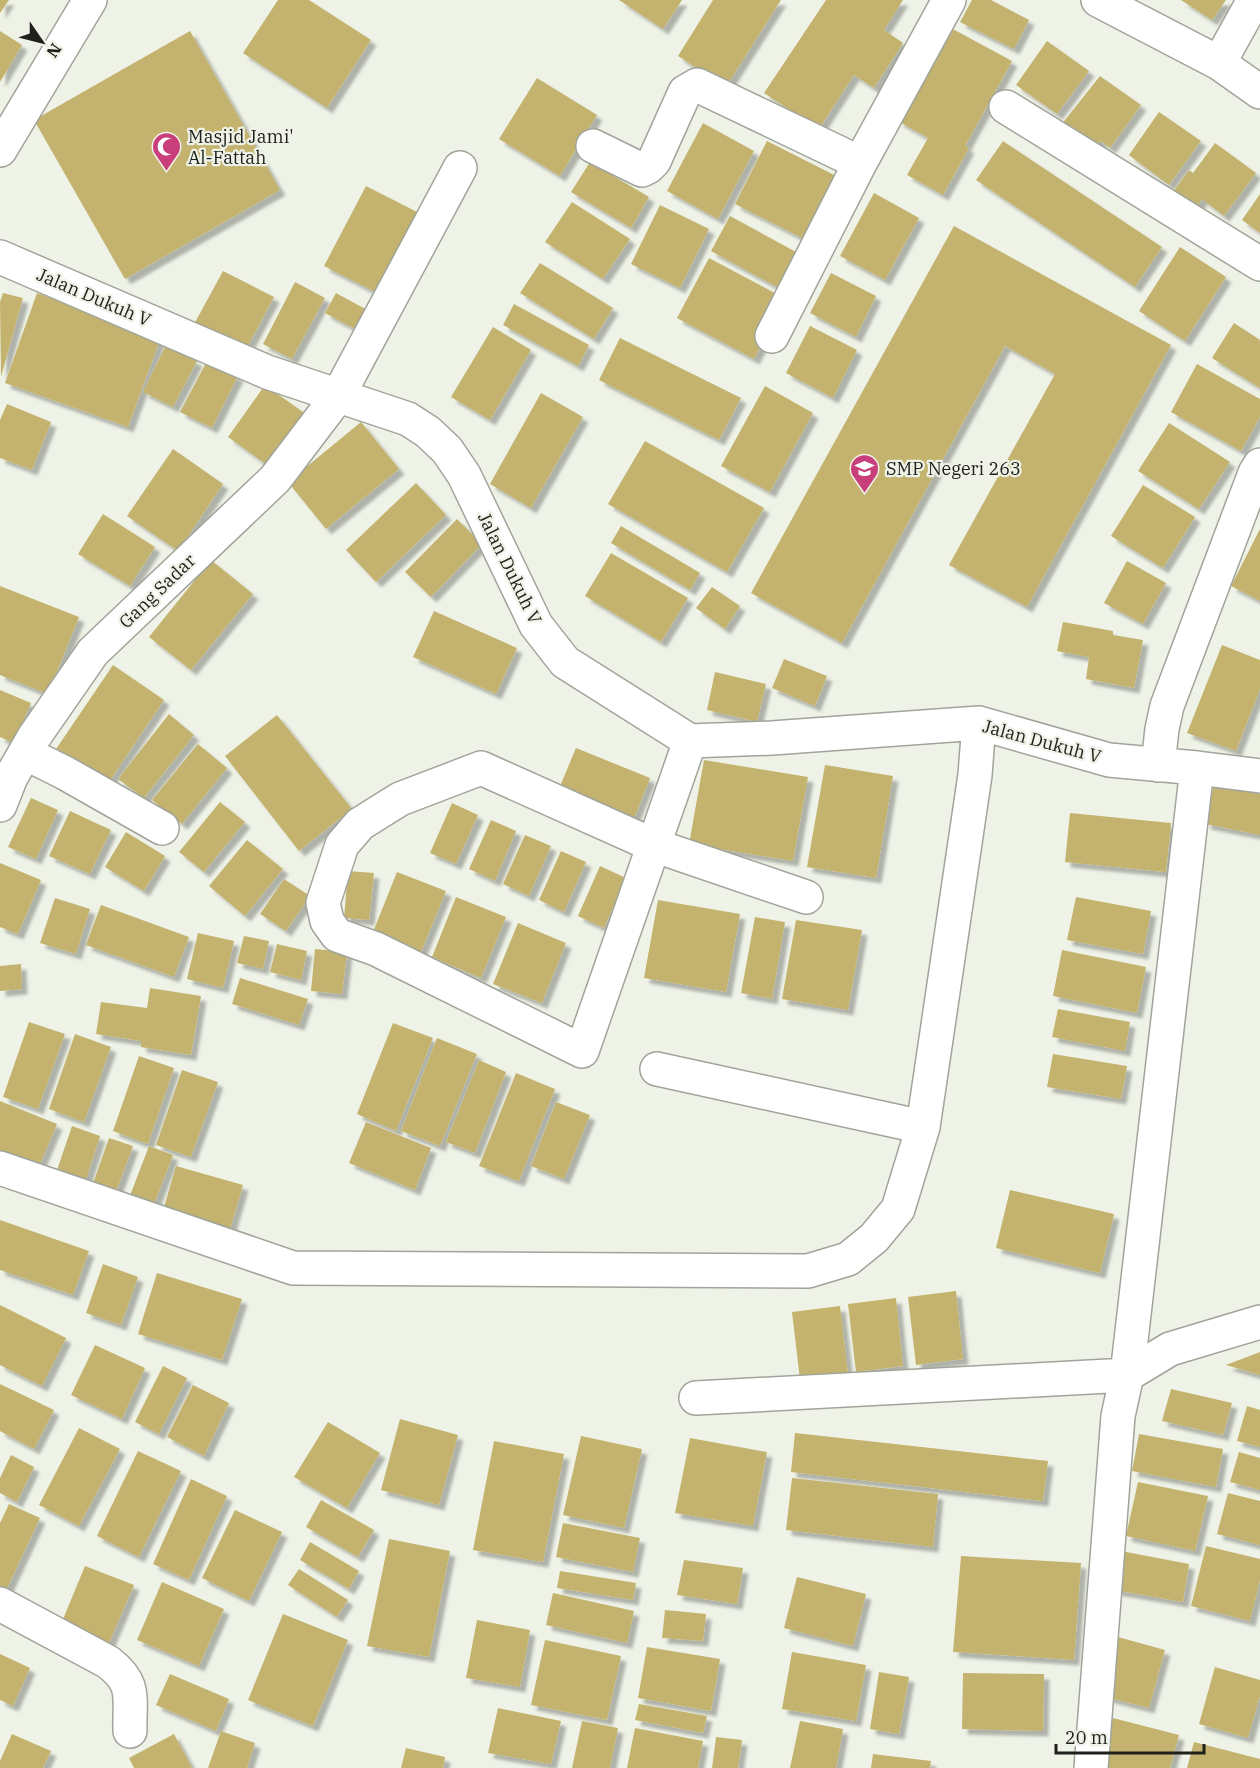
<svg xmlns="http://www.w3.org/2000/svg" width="1260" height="1768" viewBox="0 0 1260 1768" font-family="'IBM Plex Serif',serif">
<defs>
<filter id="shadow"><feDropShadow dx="5.5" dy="5.5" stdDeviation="1.5" flood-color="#0004"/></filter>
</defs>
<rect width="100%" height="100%" fill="#eff3e7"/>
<!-- building -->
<path fill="#c3b36e" filter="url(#shadow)" d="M 0,0 L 9,0 L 0,13 Z
M 278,0 L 309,0 L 371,40 L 327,108 L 243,53 Z
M 619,0 L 682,0 L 663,29 Z
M 713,0 L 781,0 L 726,87 L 678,56 Z
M 826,0 L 903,0 L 884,30 L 903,43 L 874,88 L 854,75 L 819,129 L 764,93 Z
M 972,0 L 991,0 L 1029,20 L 1014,49 L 960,22 Z
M 1181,0 L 1226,0 L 1212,20 Z
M 951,28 L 1012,61 L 965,146 L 969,148 L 943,195 L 907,175 L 928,138 L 898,121 Z
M 0,31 L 22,45 L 0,82 Z
M 190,31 L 280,190 L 125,279 L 34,120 Z
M 1047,41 L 1089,71 L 1057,114 L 1016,85 Z
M 1100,76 L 1141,105 L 1110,148 L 1101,141 L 1091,151 L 1057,130 Z
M 537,78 L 597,115 L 560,176 L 499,139 Z
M 1159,112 L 1201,141 L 1169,185 L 1129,155 Z
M 703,123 L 754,151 L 718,219 L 667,191 Z
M 767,141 L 846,181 L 814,244 L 735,204 Z
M 1003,141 L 1162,247 L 1135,287 L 976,180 Z
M 1215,143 L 1256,173 L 1224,216 L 1202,199 L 1193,214 L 1170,196 L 1189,170 L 1193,173 Z
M 590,162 L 649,197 L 631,228 L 571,192 Z
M 366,186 L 423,215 L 381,295 L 324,266 Z
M 874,193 L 919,218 L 885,280 L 840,256 Z
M 1260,194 L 1260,233 L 1242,220 Z
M 572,202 L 630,239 L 603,279 L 545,242 Z
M 660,205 L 709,229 L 680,288 L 631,264 Z
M 730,216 L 807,258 L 788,293 L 711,251 Z
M 954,226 L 1171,345 L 1027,607 L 949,565 L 1055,374 L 1005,346 L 842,643 L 751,593 Z
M 1180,247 L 1226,277 L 1185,341 L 1139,311 Z
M 709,258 L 786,299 L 754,359 L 677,318 Z
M 540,263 L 613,308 L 594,339 L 520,293 Z
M 223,271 L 274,297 L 243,355 L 192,328 Z
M 831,273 L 876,296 L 856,337 L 810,313 Z
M 295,282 L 325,298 L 292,359 L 263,344 Z
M 3,293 L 23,298 L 1,377 L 0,302 Z
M 37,293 L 161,337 L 128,427 L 5,383 Z
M 336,293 L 369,311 L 359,331 L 325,313 Z
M 514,304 L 589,345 L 578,366 L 503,325 Z
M 1234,323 L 1260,340 L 1260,388 L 1212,358 Z
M 810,326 L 857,350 L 833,398 L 786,373 Z
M 493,327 L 531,350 L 490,420 L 451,397 Z
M 620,338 L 741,398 L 719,440 L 599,380 Z
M 166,345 L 197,361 L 173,407 L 143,392 Z
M 207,361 L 238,376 L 212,428 L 180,412 Z
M 1197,364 L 1260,399 L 1260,417 L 1241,451 L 1171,412 Z
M 265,385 L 307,415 L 270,467 L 228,437 Z
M 765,386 L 813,413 L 770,492 L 721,466 Z
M 541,393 L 583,417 L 531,508 L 490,484 Z
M 7,404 L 51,422 L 32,470 L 0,458 L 0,420 Z
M 361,422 L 399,469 L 326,529 L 288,482 Z
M 1169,423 L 1230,462 L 1199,509 L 1138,471 Z
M 645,441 L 764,508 L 727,572 L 608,504 Z
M 173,449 L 223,484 L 178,551 L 127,516 Z
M 416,483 L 446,515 L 376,582 L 346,550 Z
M 1143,485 L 1195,517 L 1163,568 L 1111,536 Z
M 103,514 L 155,547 L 130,586 L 78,554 Z
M 457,519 L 482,544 L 431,597 L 405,572 Z
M 621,526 L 700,573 L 690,590 L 611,543 Z
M 1260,529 L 1260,601 L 1231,586 Z
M 611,553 L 688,598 L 661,642 L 585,596 Z
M 211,560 L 253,594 L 191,670 L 149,637 Z
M 1127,561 L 1166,583 L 1143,624 L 1104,603 Z
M 0,586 L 79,617 L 48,694 L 0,675 Z
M 712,587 L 740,606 L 725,629 L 696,608 Z
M 434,611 L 517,648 L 496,694 L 413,657 Z
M 1063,622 L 1113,631 L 1113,635 L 1143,640 L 1134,688 L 1086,679 L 1089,657 L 1057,651 Z
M 1222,645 L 1260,660 L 1260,689 L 1236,751 L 1187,733 Z
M 784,659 L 827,676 L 815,706 L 772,688 Z
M 113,665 L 164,700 L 105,788 L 54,752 Z
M 715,672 L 766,684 L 757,722 L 707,710 Z
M 0,690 L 31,703 L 14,743 L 0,737 Z
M 169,714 L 194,735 L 144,798 L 118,779 Z
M 277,715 L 352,809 L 299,851 L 225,756 Z
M 198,744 L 227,768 L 182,824 L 152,800 Z
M 576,748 L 650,778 L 633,821 L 558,791 Z
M 704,760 L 808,777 L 793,861 L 689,844 Z
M 825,765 L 893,776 L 876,878 L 807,867 Z
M 1214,784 L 1260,794 L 1260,835 L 1205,824 Z
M 31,798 L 58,810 L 36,859 L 8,847 Z
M 220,802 L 245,822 L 204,872 L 179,852 Z
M 452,803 L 478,815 L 456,864 L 430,853 Z
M 70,811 L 111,830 L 90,874 L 49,856 Z
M 1070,813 L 1171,823 L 1166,872 L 1065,862 Z
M 491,820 L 516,831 L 495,881 L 469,869 Z
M 126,832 L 165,856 L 144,891 L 105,867 Z
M 525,835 L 551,846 L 529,896 L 503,884 Z
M 247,840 L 283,869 L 245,916 L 209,886 Z
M 561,851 L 586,862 L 564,912 L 539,900 Z
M 0,863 L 41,880 L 18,934 L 0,927 Z
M 600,866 L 626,878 L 604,928 L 578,916 Z
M 348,871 L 374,873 L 369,920 L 344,918 Z
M 397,872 L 446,891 L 421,952 L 373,932 Z
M 284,879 L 310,896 L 286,931 L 260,914 Z
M 456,897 L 506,917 L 481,978 L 432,957 Z
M 1076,897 L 1151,911 L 1143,954 L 1067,940 Z
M 55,898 L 90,909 L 76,954 L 40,943 Z
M 658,900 L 740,914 L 726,992 L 644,978 Z
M 101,905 L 189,937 L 174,977 L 86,945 Z
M 755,917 L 785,922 L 772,999 L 741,993 Z
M 796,920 L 862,930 L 848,1010 L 782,999 Z
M 518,923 L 566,943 L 542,1003 L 493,984 Z
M 198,933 L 234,941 L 223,988 L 187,979 Z
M 244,936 L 269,941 L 263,969 L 237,963 Z
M 277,944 L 307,951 L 301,980 L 270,972 Z
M 315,949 L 347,952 L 342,994 L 311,991 Z
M 1062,950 L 1146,967 L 1137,1013 L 1053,996 Z
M 21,964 L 22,989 L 0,991 L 0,966 Z
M 240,978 L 308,999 L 299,1025 L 232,1004 Z
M 150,988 L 201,996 L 191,1055 L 141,1047 L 141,1041 L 96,1034 L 101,1002 L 147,1008 Z
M 1058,1009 L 1130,1022 L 1125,1051 L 1052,1037 Z
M 29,1022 L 65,1034 L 38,1109 L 3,1097 Z
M 393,1023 L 433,1038 L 396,1131 L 357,1114 Z
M 75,1034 L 111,1047 L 84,1122 L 49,1109 Z
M 437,1038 L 477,1054 L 440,1146 L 401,1131 Z
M 1053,1054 L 1127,1066 L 1121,1099 L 1047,1087 Z
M 139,1056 L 174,1068 L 148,1144 L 113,1131 Z
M 479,1060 L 506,1072 L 475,1153 L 446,1142 Z
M 182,1070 L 218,1082 L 191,1157 L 156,1145 Z
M 516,1073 L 555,1089 L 519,1181 L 479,1166 Z
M 0,1101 L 57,1124 L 37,1171 L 0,1155 Z
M 556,1102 L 590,1115 L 564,1179 L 531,1166 Z
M 366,1122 L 431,1148 L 415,1190 L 349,1163 Z
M 72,1126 L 100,1136 L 83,1189 L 54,1179 Z
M 109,1138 L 133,1146 L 113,1200 L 90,1192 Z
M 149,1146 L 173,1155 L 150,1215 L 126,1206 Z
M 176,1166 L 243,1185 L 229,1233 L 162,1214 Z
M 1010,1190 L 1114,1214 L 1100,1273 L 996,1248 Z
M 0,1220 L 89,1251 L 73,1295 L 0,1270 Z
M 103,1264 L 138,1277 L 121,1325 L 86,1313 Z
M 157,1273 L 242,1299 L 222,1360 L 138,1334 Z
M 956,1291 L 963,1359 L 916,1365 L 908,1297 Z
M 896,1298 L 903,1366 L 856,1372 L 848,1304 Z
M 0,1305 L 66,1338 L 42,1386 L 0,1365 Z
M 840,1306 L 848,1374 L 800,1380 L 792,1312 Z
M 95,1345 L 145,1368 L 122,1419 L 71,1395 Z
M 1260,1352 L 1260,1375 L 1226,1365 Z
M 163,1366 L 187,1378 L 159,1434 L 135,1422 Z
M 0,1384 L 54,1410 L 34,1449 L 0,1431 Z
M 193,1385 L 229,1403 L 204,1456 L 167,1437 Z
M 1171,1389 L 1232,1403 L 1223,1435 L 1162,1421 Z
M 1247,1406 L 1260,1410 L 1260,1447 L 1237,1441 Z
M 400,1419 L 458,1435 L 439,1505 L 381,1490 Z
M 328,1422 L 380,1453 L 347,1508 L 294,1477 Z
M 79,1428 L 120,1449 L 79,1526 L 39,1505 Z
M 795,1433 L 1048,1461 L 1043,1501 L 791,1472 Z
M 1139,1434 L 1223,1449 L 1216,1487 L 1132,1471 Z
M 581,1436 L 642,1449 L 624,1528 L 563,1515 Z
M 690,1438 L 767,1452 L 753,1526 L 675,1513 Z
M 494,1441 L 564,1454 L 543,1562 L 473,1550 Z
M 138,1451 L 181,1471 L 139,1557 L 97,1536 Z
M 1239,1452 L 1260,1458 L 1260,1490 L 1230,1482 Z
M 11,1455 L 34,1467 L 17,1502 L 0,1493 L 0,1478 Z
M 792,1478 L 938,1494 L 933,1547 L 786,1530 Z
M 191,1479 L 227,1496 L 189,1580 L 153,1564 Z
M 1138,1482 L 1208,1496 L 1195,1551 L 1126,1536 Z
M 1228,1493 L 1260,1501 L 1260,1545 L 1217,1534 Z
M 321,1500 L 374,1530 L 358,1557 L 306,1527 Z
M 9,1504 L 40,1518 L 4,1595 L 0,1593 L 0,1523 Z
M 235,1510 L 282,1532 L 249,1601 L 202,1578 Z
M 563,1523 L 640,1538 L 633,1572 L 556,1557 Z
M 389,1539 L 450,1551 L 429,1657 L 367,1646 Z
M 310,1542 L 359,1571 L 349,1589 L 300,1560 Z
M 1206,1546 L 1260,1559 L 1260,1580 L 1250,1621 L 1191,1606 Z
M 1121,1551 L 1189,1564 L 1183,1602 L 1114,1590 Z
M 961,1556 L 1081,1563 L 1074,1660 L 953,1652 Z
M 684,1560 L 743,1568 L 737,1604 L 677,1595 Z
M 85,1566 L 134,1585 L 109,1643 L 61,1624 Z
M 299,1569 L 348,1600 L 337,1617 L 288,1585 Z
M 560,1571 L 636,1583 L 633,1600 L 557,1588 Z
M 797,1577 L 866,1594 L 853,1646 L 784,1628 Z
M 162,1582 L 224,1609 L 199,1666 L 137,1640 Z
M 553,1593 L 634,1611 L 627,1643 L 546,1625 Z
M 665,1610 L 706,1614 L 703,1641 L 662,1638 Z
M 283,1614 L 348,1640 L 313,1726 L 248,1700 Z
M 477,1620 L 530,1630 L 520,1687 L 466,1678 Z
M 1118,1637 L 1165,1650 L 1149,1708 L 1102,1696 Z
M 545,1640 L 621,1656 L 607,1720 L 531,1705 Z
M 647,1647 L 720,1659 L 711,1711 L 638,1698 Z
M 792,1652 L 866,1665 L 856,1721 L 782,1709 Z
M 0,1654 L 30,1668 L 13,1706 L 0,1700 Z
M 1215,1667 L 1260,1680 L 1260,1696 L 1248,1738 L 1199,1724 Z
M 879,1672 L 909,1677 L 899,1734 L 870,1729 Z
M 963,1673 L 1044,1674 L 1043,1731 L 962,1729 Z
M 170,1674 L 229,1699 L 216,1731 L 156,1705 Z
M 639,1704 L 707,1716 L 703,1733 L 635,1720 Z
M 498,1708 L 561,1721 L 551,1764 L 488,1753 Z
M 1113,1718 L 1179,1735 L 1170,1768 L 1100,1768 Z
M 582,1721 L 618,1728 L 610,1768 L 572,1768 Z
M 800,1721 L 843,1729 L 836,1768 L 790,1768 Z
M 635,1728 L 703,1741 L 698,1768 L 627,1768 Z
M 221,1731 L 255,1743 L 247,1768 L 208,1768 Z
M 12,1734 L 51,1751 L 43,1768 L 0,1768 L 0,1761 Z
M 174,1734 L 192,1768 L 134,1768 L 129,1758 Z
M 716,1737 L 742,1740 L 738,1768 L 712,1768 Z
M 1194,1742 L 1260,1759 L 1260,1768 L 1187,1768 Z
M 406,1748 L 445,1757 L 443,1768 L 401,1768 Z
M 873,1754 L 931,1761 L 930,1768 L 871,1768 Z"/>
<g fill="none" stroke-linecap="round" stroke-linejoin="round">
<defs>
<path id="street" d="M 1098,0 L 1219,63 L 1260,92
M 1219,63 L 1254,0
M 1006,107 L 1260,264
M 593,146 L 642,170 L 648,167 L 654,161 L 685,92 L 697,85 L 860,163
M 0,150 L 90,0
M 0,257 L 267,372 L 408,419 L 428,432 L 447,450 L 464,475 L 536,625 L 565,662 L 690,741 L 772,738 L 979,723 L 1109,760 L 1197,768 L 1260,776
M 772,336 L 860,163 L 949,0
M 690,741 L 582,1051 L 376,949 L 337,935 L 327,921 L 323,903 L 342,845 L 360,824 L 400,799 L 481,768 L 653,845 L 806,897
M 25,753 L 65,773 L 162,828
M 1158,765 L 1162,729 L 1167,706 L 1255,473 L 1260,465
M 0,805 L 11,777 L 34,737 L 93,652 L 275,479 L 338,396 L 460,168
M 657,1069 L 923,1127
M 0,1168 L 293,1268 L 808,1271 L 848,1259 L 874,1238 L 898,1209 L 923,1127 L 975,775 L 979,723
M 696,1398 L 1127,1375 L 1197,768
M 0,1604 L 108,1662 C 137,1684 129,1698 130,1731
M 1091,1768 L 1118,1416 L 1127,1375 L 1170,1349 L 1260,1322"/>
</defs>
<!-- street casing -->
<use href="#street" stroke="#a1a49a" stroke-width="36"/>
<!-- street -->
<use href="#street" stroke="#fff" stroke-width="33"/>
</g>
<!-- icons -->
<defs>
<symbol id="mosque-pin" viewBox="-11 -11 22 30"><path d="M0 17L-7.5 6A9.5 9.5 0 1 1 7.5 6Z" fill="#c83f7b" stroke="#eff3e7"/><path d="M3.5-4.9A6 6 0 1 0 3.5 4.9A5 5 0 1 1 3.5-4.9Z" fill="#fff"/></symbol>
<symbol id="school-pin" viewBox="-11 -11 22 30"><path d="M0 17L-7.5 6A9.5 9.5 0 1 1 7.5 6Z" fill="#c83f7b" stroke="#eff3e7"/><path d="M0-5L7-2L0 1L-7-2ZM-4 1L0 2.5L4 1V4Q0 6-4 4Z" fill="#fff"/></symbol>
</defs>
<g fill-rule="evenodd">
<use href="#mosque-pin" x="150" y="130" width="33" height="45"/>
<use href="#school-pin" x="848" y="452" width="33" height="45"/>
</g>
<g text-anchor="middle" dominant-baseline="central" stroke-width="4.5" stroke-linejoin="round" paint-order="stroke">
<!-- poi labels -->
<g font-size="18" fill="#1f201c" stroke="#eff3e7" text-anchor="start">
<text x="188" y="136">Masjid Jami'<tspan x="188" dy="21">Al-Fattah</tspan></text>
<text x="886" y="468">SMP Negeri 263</text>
</g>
<!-- street labels -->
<g font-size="18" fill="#1f201c" stroke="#eff3e7">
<text transform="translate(94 297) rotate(23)">Jalan Dukuh V</text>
<text transform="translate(510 568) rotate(64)">Jalan Dukuh V</text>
<text transform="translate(157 591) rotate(-44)">Gang Sadar</text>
<text transform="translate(1042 741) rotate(15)">Jalan Dukuh V</text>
</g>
</g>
<!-- north arrow -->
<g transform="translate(42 42) rotate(125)" stroke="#eff3e7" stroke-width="4.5" paint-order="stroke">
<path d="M0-4.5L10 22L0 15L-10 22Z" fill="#1f201c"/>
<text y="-9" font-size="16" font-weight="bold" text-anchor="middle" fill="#1f201c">N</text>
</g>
<!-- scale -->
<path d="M1056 1744v9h148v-9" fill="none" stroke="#1f201c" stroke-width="3"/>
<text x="1065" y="1744" font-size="18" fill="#1f201c" stroke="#eff3e7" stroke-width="4.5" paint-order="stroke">20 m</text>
</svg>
